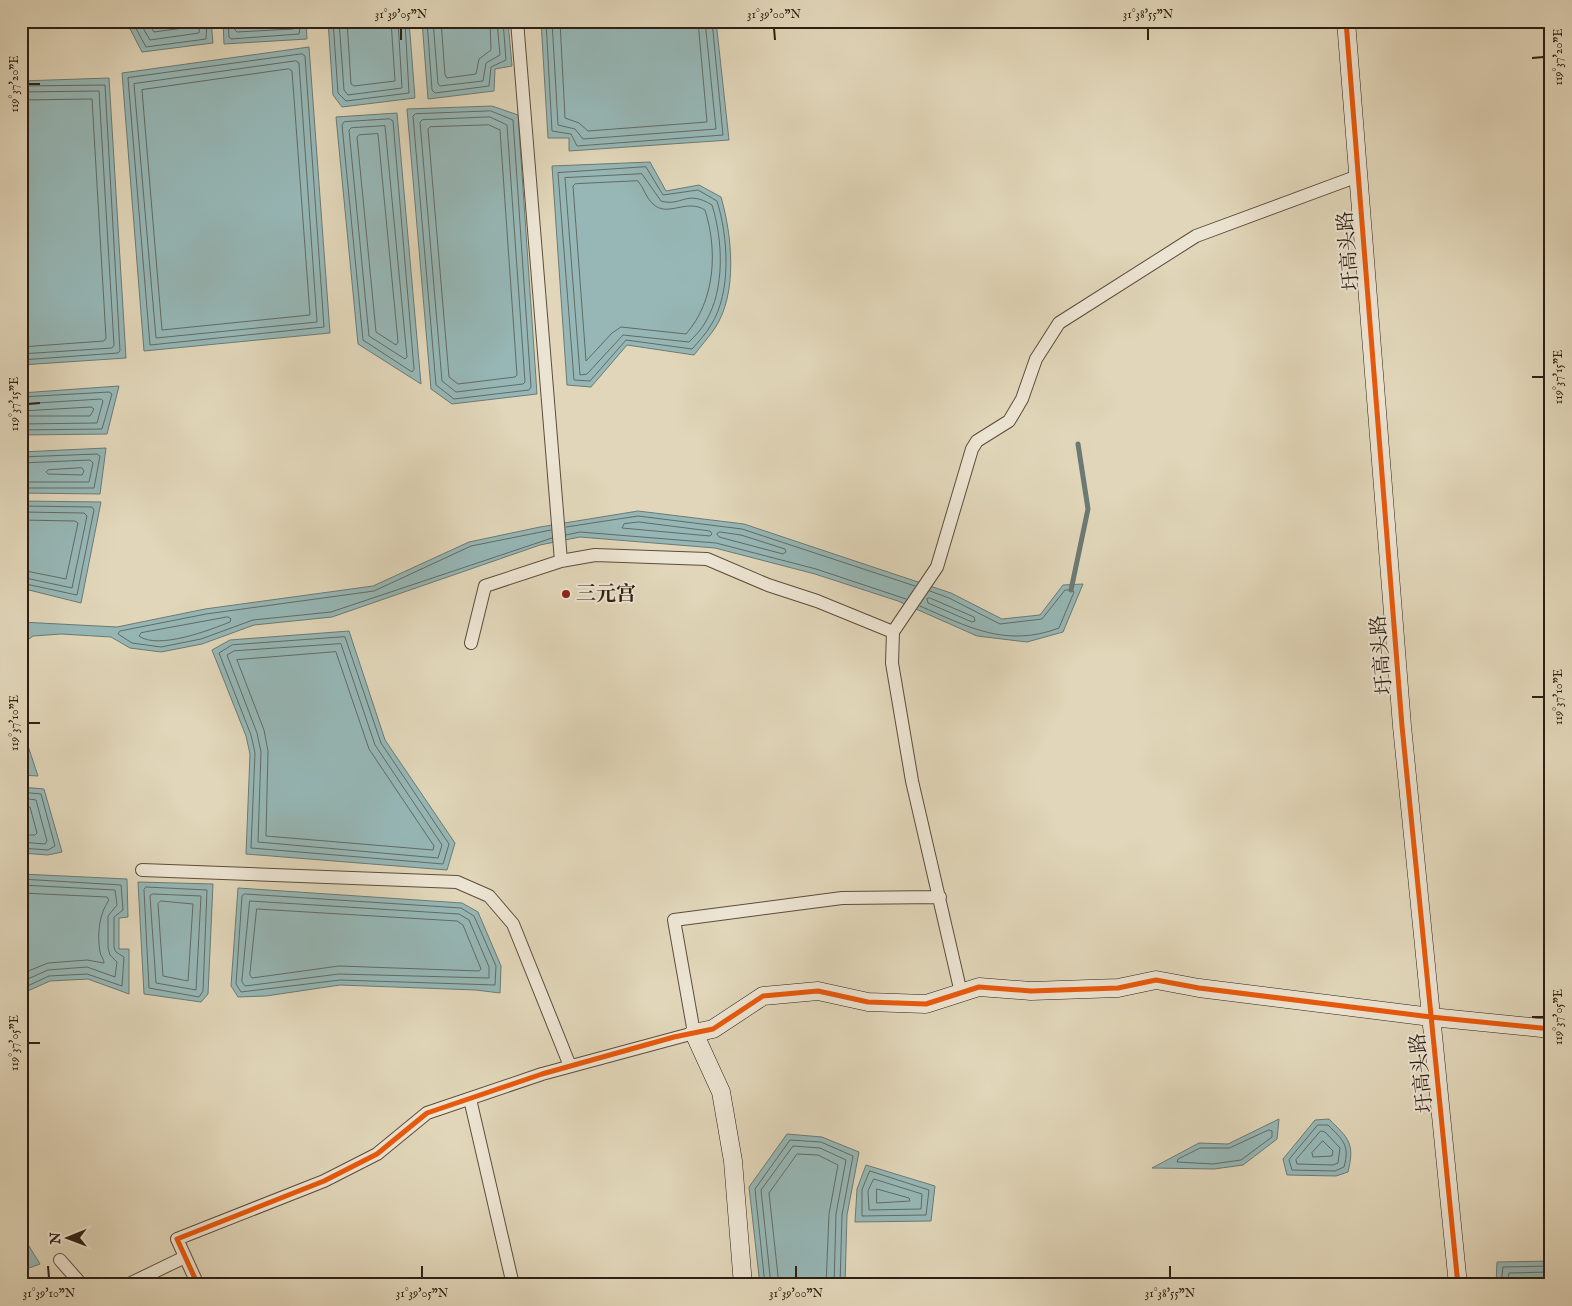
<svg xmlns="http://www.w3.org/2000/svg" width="1572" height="1306" viewBox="0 0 1572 1306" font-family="'IM FELL English','Noto Serif SC',serif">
<rect width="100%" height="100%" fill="#e1d6b9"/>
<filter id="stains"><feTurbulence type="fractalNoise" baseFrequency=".004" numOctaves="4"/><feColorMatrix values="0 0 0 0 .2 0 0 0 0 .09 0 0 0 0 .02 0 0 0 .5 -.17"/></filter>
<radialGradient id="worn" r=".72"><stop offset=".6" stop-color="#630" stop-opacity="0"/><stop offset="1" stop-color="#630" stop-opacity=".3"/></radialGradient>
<!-- water -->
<path fill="#96b7b6" stroke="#6c7a75" d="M 126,21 L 211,21 L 213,43 L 142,52 Z
M 223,21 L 306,21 L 307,39 L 224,44 Z
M 328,21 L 409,21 L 415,98 L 342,107 L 333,95 Z
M 422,21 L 508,21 L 512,66 L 495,69 L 494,91 L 428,99 Z
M 541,21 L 716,21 L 729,140 L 569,151 L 569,138 L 548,138 Z
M 309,47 L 330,333 L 144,351 L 122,73 Z
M 109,78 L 126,358 L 21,365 L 21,81 Z
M 492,106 L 518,115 L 537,394 L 452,404 L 431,389 L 407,109 Z
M 397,113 L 421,384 L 358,344 L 336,117 Z
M 650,162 L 666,191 L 699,185 L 721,197 C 732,235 738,293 715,328 C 709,337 701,346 694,355 L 627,345 L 591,387 L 567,385 L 552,166 Z
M 119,386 L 107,434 L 21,435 L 21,393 Z
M 106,448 L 100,494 L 21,493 L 21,452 Z
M 21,501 L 101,502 L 81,603 L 21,588 Z
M 638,511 L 744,524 L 951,593 L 1002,619 L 1040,615 L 1063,585 L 1083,584 L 1063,632 L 1027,642 L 977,636 L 898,601 L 815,574 L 715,548 L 580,537 L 540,545 L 332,617 L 254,625 L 202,644 L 161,652 L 130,648 L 111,637 L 61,634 L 33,636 L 21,645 L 21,622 L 117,627 L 205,609 L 373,586 L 469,542 L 540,527 Z
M 349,631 L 385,740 L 455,843 L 447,870 L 246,854 L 250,754 L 246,736 L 212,650 L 230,640 Z
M 21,725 L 38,776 L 21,775 Z
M 21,787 L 44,789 L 62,852 L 48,855 L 21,853 Z
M 21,874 L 127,879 L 128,917 L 119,918 L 119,949 L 129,949 L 129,994 L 88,979 L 50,981 L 21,994 Z
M 138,882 L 213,884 L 208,994 L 201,1002 L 144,994 Z
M 238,888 L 462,903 L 478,912 L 501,966 L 500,993 L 476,990 L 340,985 L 266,996 L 238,997 L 231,986 Z
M 1279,1119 L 1277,1139 L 1243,1165 L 1214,1169 L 1152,1168 L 1199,1143 L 1228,1144 Z
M 1329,1119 C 1349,1139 1355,1143 1348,1172 L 1336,1176 L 1287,1175 L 1283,1159 L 1315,1120 Z
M 787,1134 L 822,1137 L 859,1152 L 847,1215 L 845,1285 L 760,1285 L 749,1187 Z
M 866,1165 L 935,1186 L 931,1221 L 855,1222 L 857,1189 Z
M 21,1233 L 40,1264 L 21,1271 Z
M 1551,1261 L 1551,1285 L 1496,1285 L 1497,1262 Z"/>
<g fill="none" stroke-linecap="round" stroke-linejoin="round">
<!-- shore -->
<path stroke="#626b65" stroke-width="1" d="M 132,21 L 146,47 L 206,39 L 207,21
M 139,21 L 150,40 L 199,33 L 200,21
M 147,21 L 154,32 L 191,27 L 193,21
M 228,21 L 229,37 L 231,39 L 299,34 L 301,21
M 234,21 L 235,30 L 237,32 L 293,29 L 295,21
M 333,21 L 338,93 L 346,101 L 409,93 L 405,21
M 339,21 L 344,90 L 348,95 L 402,88 L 398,21
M 347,21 L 351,84 L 354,86 L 395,81 L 391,21
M 427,21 L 432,90 L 435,93 L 489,86 L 491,67 L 506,60 L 503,21
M 433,21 L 438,84 L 440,86 L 483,81 L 486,63 L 500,55 L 497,21
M 441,21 L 445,75 L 447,78 L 476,74 L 479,59 L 491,50 L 490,21
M 546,21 L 552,131 L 571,134 L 577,146 L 723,135 L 712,21
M 552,21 L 558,125 L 575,129 L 583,139 L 716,129 L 705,21
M 560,21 L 565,118 L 579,123 L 588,131 L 707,122 L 698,21
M 302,54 L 305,56 L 324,327 L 150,345 L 128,78 Z
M 296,61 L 299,63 L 317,322 L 156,338 L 134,84 Z
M 289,69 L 292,71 L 310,315 L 162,330 L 142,90 Z
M 21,86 L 105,85 L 120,351 L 118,353 L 21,360
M 21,92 L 99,91 L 114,345 L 112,348 L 21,354
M 21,100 L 92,99 L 106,338 L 104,341 L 21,347
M 491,111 L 513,120 L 531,387 L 529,390 L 454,399 L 436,385 L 413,116 L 415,114 Z
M 490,117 L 507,125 L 525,382 L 523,384 L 456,392 L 442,381 L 420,122 L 422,120 Z
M 390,119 L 393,121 L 414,369 L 412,372 L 363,340 L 342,125 L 344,122 Z
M 489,125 L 500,130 L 517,375 L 515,377 L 458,384 L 449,377 L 428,129 L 430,127 Z
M 385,126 L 407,357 L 405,359 L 369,336 L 349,130 L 351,128 Z
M 378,134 L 398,342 L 396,345 L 376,332 L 357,137 L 359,135 Z
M 646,167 L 663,195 L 698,190 L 717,201 C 728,236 732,292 711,325 C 706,334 698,342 692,349 L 626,340 L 590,381 L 574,380 L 558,173 Z
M 642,174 L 661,201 C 682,207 686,189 712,205 C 723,240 725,289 706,321 C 702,329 695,336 689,342 L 623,335 L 587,374 L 580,375 L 565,178 Z
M 638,181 C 644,188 646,198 653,204 C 668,218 686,198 705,210 C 718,251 715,301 686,334 L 621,327 L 612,333 L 586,361 L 573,186 L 575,184 Z
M 21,397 L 109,392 L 112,394 L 102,429 L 21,430
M 21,404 L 101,399 L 103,401 L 97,423 L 21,424
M 21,411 L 91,407 L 94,409 L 90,416 L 21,416
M 21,457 L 97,454 L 100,456 L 94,488 L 21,488
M 21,463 L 90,460 L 93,463 L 89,482 L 21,482
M 82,468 L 84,471 L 82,475 L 48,474 L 46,472 L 48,470 Z
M 21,506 L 92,507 L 94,510 L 77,595 L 21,583
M 21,512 L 84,513 L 87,516 L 72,588 L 21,577
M 21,520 L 75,521 L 78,523 L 66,579 L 21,570
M 639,522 L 710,531 L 712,534 L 710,536 L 622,528 L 624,524 Z
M 566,527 L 638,516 L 742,529 L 915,586
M 551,530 L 471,546 L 374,591 L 206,614 L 120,631 L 118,634 L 132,643 L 161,647 L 201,639 L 253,620 L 331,612 L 552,538
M 720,532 L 741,535 L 785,549 L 786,552 L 783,554 L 719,537 L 717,534 Z
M 566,535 L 580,532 L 716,543 L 816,569 L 906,599
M 930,598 L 974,617 L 975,621 L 972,622 L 928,603 L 927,599 Z
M 920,606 C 968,627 1006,648 1059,628 L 1074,592 L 1072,590 L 1065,590 L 1042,619 L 1000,624 L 949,598 L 930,591
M 228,617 L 231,619 L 230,622 C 210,630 158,650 139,636 L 141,633 Z
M 345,637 L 381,743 L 449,844 L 443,864 L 251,848 L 255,753 L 251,735 L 219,653 L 232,645 Z
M 341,644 L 375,745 L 442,845 L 438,858 L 258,842 L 261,752 L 257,733 L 227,655 L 234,651 Z
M 336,652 L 369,749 L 434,846 L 433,850 L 266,836 L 268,751 L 264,730 L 237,660 Z
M 21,792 L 41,794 L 55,846 L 48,850 L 21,848
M 21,798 L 36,800 L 47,841 L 45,844 L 21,842
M 21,806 L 30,807 L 37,833 L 35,835 L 21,835
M 21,879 L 121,885 L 123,910 L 114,917 L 114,948 L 116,952 L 124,957 L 122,986 L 87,974 L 49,976 L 21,989
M 21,885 L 115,890 L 117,905 L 108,916 L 108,948 L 110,955 L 117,962 L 115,977 L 87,967 L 48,970 L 21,982
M 146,887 L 207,890 L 203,991 L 199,997 L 149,988 L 144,890 Z
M 21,893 L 107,897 L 109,900 C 99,914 97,934 100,952 C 101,957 104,959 104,963 L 87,960 L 48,963 L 21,974
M 153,894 L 201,896 L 196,990 L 156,983 L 150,896 Z
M 245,894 L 461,908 L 474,916 L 496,966 L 495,985 L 340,980 L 241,992 L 236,984 L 242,896 Z
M 161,901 L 193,904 L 188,981 L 163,976 L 158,904 Z
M 250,901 L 459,914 L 469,920 L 489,967 L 489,978 L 339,974 L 245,986 L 242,982 Z
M 257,909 L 457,921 L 463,925 L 481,969 L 479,971 L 339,966 L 252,978 L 250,975 Z
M 1318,1125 L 1328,1125 C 1343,1140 1350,1145 1344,1167 L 1335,1171 L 1292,1170 L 1289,1160 Z
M 1269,1130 L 1272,1131 L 1272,1137 L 1241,1160 L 1213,1164 L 1177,1162 L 1178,1159 L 1200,1148 L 1229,1148 Z
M 1321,1131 L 1325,1132 L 1340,1148 L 1338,1163 L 1333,1165 L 1297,1164 L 1296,1160 Z
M 1323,1141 L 1333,1151 L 1332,1156 L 1313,1157 L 1312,1153 Z
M 870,1171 L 929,1190 L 926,1215 L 862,1216 L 862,1190 Z
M 874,1179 L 922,1194 L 921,1209 L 869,1210 L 868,1191 Z
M 877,1189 L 909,1198 L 910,1201 L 877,1203 Z
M 765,1285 L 755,1189 L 790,1140 L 821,1142 L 853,1156 L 842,1215 L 840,1285
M 771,1285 L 761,1190 L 793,1146 L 820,1148 L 846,1160 L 836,1214 L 834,1285
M 779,1285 L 769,1193 L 797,1154 L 818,1155 L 838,1165 L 829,1214 L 826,1285
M 1501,1285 L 1503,1267 L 1551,1266
M 1507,1285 L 1509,1273 L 1551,1272"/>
<!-- stream -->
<path stroke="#6c7a75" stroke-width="5" d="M 1071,590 L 1088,509 L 1078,444"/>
<defs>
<path id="street" d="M 517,21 L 561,561
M 471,643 L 485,586 L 561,561 L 595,555 L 707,559 L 768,585 L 817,601 L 893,632
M 142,870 L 457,882 L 489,896 L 513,924 L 570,1066
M 961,993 L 912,781 L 892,663 L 893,632 L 937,567 L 972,449 L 977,441 L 1009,421 L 1022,399 L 1036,359 L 1059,323 L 1196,236 L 1358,176
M 470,1099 L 513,1285
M 60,1260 L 82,1285
M 127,1285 L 185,1257
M 198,1285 L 177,1239 L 324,1181 L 377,1154 L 427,1113 L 542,1074 L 694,1033 L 674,920 L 842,898 L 940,897"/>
<path id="secondary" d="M 1346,21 L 1402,726 L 1458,1285
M 743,1285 L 733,1161 L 721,1092 L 694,1033 L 713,1029 L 763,996 L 818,991 L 868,1002 L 926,1004 L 979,987 L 1031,991 L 1118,988 L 1156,980 L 1199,988 L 1431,1017 L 1551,1029"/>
</defs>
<!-- street casing -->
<use href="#street" stroke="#5b4d3d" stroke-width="14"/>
<!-- secondary casing -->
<use href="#secondary" stroke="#2e1f14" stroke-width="19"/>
<!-- street -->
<use href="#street" stroke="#ece4d2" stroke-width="12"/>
<!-- secondary -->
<use href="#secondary" stroke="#ece4d2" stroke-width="18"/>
<defs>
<path id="cycleway" d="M 1346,21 L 1402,726 L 1458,1285
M 198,1285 L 177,1239 L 324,1181 L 377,1154 L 427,1113 L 542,1074 L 674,1037 L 713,1029 L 763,996 L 818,991 L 868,1002 L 926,1004 L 979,987 L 1031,991 L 1118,988 L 1156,980 L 1199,988 L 1431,1017 L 1551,1029"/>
</defs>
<!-- cycleway casing -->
<use href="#cycleway" stroke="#ece4d2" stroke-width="8"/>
<!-- cycleway -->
<use href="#cycleway" stroke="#e8590c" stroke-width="5"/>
</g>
<!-- ticks -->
<path fill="none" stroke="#2e1f14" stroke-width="2" d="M 401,28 L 401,40M 774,28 L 775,40M 1148,28 L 1148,40M 1532,58 L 1544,57M 28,84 L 40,84M 1532,377 L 1544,377M 28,404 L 40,403M 1532,697 L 1544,697M 28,723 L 40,723M 1532,1017 L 1544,1017M 28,1043 L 40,1043M 48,1266 L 49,1278M 422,1266 L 422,1278M 796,1266 L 796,1278M 1170,1266 L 1170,1278"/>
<!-- markers -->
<circle fill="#8f2418" stroke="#ece4d2" stroke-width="2" cx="566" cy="594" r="5"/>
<g text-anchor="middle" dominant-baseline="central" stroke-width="4" stroke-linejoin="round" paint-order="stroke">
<!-- street labels -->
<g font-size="20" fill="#2e1f14" stroke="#ece4d2">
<text transform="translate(1349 251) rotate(-95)">圩高头路</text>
<text transform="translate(1382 655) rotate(-95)">圩高头路</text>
<text transform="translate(1422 1073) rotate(-96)">圩高头路</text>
</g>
<!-- poi labels -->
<g font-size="20" font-weight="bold" fill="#2e1f14" stroke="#ece4d2" text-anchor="start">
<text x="576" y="594">三元宫</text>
</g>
</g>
<!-- margin -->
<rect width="1572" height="1306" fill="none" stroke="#e1d6b9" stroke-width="55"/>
<!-- north arrow -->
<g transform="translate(68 1238) rotate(269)" stroke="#ece4d2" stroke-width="4" paint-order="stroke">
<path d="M0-4L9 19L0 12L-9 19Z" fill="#2e1f14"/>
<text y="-8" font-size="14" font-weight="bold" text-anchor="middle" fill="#2e1f14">N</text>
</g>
<rect x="28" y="28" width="1516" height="1250" fill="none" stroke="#2e1f14" stroke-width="2"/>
<g font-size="12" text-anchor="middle" fill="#2e1f14">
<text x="401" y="18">31°39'05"N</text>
<text x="774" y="18">31°39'00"N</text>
<text x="1148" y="18">31°38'55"N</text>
<text transform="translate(1558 57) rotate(-90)" y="4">119°37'20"E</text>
<text transform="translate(14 84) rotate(-90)" y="4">119°37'20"E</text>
<text transform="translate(1558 377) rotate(-90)" y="4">119°37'15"E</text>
<text transform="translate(14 404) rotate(-90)" y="4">119°37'15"E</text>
<text transform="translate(1558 697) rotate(-90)" y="4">119°37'10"E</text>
<text transform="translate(14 723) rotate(-90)" y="4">119°37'10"E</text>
<text transform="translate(1558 1017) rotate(-90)" y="4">119°37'05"E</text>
<text transform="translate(14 1043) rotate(-90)" y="4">119°37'05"E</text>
<text x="49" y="1297">31°39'10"N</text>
<text x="422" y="1297">31°39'05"N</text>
<text x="796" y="1297">31°39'00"N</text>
<text x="1170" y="1297">31°38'55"N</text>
</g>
<rect width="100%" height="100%" filter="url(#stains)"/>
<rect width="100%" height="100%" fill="url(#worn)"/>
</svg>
